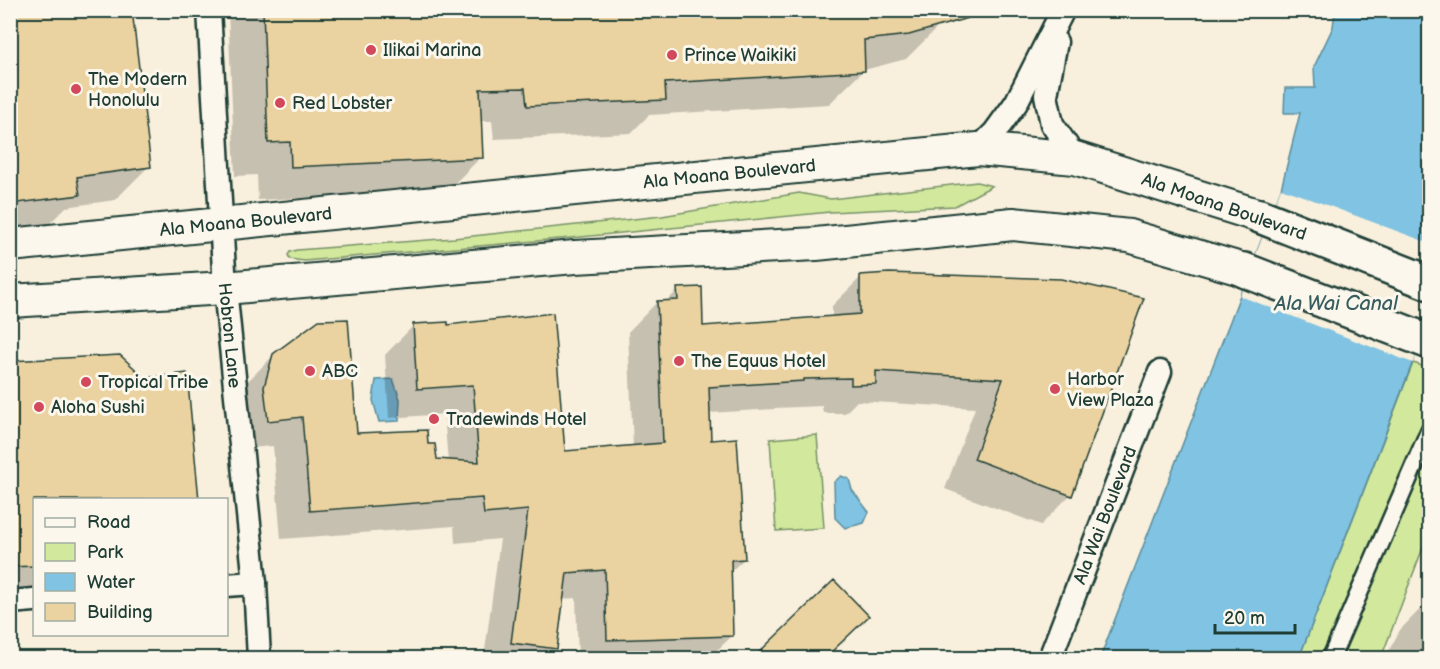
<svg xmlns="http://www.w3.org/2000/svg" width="1440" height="669" viewBox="0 0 1440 669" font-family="'Balsamiq Sans',sans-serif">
<rect width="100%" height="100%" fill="#f8f0dd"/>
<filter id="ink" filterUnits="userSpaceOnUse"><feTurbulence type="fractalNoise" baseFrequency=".0167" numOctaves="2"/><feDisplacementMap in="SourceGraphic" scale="12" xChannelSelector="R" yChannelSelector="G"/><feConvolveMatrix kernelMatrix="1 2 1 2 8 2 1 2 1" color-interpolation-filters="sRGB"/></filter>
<g filter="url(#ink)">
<!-- green -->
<path fill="#d1e89d" stroke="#789268" stroke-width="1.5" d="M 977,182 L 992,186 L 955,206 L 830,212 L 571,238 L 304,261 L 290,259 L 288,255 L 290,252 L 297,250 L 454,238 L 662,216 L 799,193 L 831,199 Z
M 1413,363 L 1429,368 L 1429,532 L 1381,658 L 1299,658 Z
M 817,435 L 824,528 L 776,531 L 770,439 Z"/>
<!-- water -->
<path fill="#81c3e2" stroke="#5a8d9c" stroke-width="1.5" d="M 1335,11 L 1429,11 L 1429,320 L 1299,658 L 1100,658 L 1281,189 L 1300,113 L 1284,113 L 1285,88 L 1315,88 L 1314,67 L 1333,27 Z
M 393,379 L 400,399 L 399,421 L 379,422 L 373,400 L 376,380 Z
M 841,476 L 849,479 L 852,490 L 869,512 L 864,523 L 845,528 L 835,518 L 834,482 Z"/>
<!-- pier -->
<path fill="#f8f0dd" d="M 1281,188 L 1429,243 L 1429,320 L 1413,363 L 1240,296 Z"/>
<!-- shadow -->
<path fill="#0003" d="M 10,10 L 149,166 L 115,200 L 66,207 L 44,229 L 10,233 Z
M 228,10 L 948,10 L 940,25 L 906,59 L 864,70 L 829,104 L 649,115 L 631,133 L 494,139 L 492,121 L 480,121 L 481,157 L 447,191 L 258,200 L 257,175 L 235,176 Z
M 861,277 L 1061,281 L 1070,495 L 1041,525 L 945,489 L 975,408 L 857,401 L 845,413 L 823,413 L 822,406 L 775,408 L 774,409 L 709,413 L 710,441 L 744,559 L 730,572 L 732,636 L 709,658 L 578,658 L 576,598 L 562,599 L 556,648 L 545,658 L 484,658 L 500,539 L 455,543 L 454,526 L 281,539 L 273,446 L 239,449 L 244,385 L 274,355 L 356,435 L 426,445 L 436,461 L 448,462 L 444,414 L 389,418 L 385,355 L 414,325 L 447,327 L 563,452 L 633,447 L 628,332 L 657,302 L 666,302 L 678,290 L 702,328 L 832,318 L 832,306 Z
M 10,363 L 34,500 L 34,598 L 10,600 Z
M 834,582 L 867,616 L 824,658 L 755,658 Z
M 1430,599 L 1430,658 L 1385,658 L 1400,630 Z"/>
<!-- building -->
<path fill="#ebd3a1" stroke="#1f3d34" stroke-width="1.5" d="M 10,10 L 132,10 L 151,167 L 77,177 L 80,195 L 10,204 Z
M 263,10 L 974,10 L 975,16 L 909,35 L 864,40 L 865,71 L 665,83 L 666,100 L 527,106 L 525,88 L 480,89 L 483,158 L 291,167 L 290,142 L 268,143 Z
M 889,273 L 1061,279 L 1144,298 L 1072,496 L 974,459 L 1003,379 L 876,371 L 876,384 L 851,385 L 851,378 L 804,379 L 804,381 L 709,387 L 711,440 L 737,438 L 745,559 L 731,560 L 733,636 L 607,640 L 605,570 L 567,573 L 557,649 L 511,643 L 528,510 L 484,514 L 482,498 L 310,511 L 302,417 L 268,421 L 264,387 L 273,354 L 319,320 L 348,319 L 357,433 L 427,430 L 428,444 L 435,444 L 437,459 L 479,462 L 473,385 L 417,389 L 413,324 L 448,322 L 448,325 L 553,313 L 565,451 L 663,443 L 657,301 L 678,300 L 677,288 L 702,287 L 703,326 L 860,314 L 860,275 Z
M 120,355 L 145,378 L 187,373 L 199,500 L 34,500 L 34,566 L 10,567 L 10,361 Z
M 834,580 L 869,616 L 825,658 L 753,658 Z"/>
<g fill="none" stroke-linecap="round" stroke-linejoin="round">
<defs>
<path id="pedestrian" d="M 1331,658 L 1430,429"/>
<g id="minor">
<path id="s1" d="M 209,10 L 225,288 L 255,583 L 259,658"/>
<path d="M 1056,42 L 1046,95 L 1052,124 L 1075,158"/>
<path d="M 978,149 L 995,132 L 1016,103 L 1063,10"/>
<path d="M 226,585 L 255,583"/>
<path d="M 10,602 L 34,600"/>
<path id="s2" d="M 1050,658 L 1160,372"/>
</g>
<g id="secondary">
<path id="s3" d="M 10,245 L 978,149 L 1075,158 L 1260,216"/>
<path d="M 10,301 L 225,288 L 575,257 L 816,244 L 1013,224 L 1129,236 L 1244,270"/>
</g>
<path id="primary" d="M 1260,216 L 1430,283
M 1244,270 L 1430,342"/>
</defs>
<!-- pedestrian casing -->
<use href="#pedestrian" stroke="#1f3d34" stroke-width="21"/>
<!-- minor casing -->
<use href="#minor" stroke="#1f3d34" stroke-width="27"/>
<!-- secondary casing -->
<use href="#secondary" stroke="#1f3d34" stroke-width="36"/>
<!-- primary casing -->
<use href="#primary" stroke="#1f3d34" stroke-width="38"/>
<!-- pedestrian -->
<use href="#pedestrian" stroke="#fbf7ec" stroke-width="16"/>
<!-- minor -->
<use href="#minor" stroke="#fbf7ec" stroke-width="22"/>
<!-- secondary -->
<use href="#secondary" stroke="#fbf7ec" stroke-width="32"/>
<!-- primary -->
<use href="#primary" stroke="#fbf7ec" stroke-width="33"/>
</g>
</g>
<!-- markers -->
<g fill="#d1495b" stroke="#fbf7ec" stroke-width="2">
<circle cx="371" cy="50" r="6"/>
<circle cx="672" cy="55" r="6"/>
<circle cx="76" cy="89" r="6"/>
<circle cx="280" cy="103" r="6"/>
<circle cx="679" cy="361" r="6"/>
<circle cx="310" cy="371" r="6"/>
<circle cx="86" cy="382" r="6"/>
<circle cx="1055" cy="389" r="6"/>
<circle cx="39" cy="407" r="6"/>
<circle cx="434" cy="419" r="6"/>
</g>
<g text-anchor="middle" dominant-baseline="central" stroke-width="6" stroke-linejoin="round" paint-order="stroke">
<!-- poi labels -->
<g font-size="18" fill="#1f3d34" stroke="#fbf7ec" text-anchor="start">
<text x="383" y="50">Ilikai Marina</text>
<text x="684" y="55">Prince Waikiki</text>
<text x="88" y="79">The Modern<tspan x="88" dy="21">Honolulu</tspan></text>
<text x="292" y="103">Red Lobster</text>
<text x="691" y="361">The Equus Hotel</text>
<text x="322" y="371">ABC</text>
<text x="1067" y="379">Harbor<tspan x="1067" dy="21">View Plaza</tspan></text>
<text x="98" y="382">Tropical Tribe</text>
<text x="51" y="407">Aloha Sushi</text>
<text x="446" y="419">Tradewinds Hotel</text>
</g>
<!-- street labels -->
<g font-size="18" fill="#1f3d34" stroke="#fbf7ec">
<text stroke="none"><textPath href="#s3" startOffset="723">Ala Moana Boulevard</textPath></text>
<text transform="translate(1224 207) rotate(19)">Ala Moana Boulevard</text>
<text stroke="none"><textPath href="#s3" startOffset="237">Ala Moana Boulevard</textPath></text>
<text stroke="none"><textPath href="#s1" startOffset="326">Hobron Lane</textPath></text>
<text stroke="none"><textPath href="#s2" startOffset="153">Ala Wai Boulevard</textPath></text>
</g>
<!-- water labels -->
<g font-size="20" font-style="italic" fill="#385e60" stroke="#fbf7ec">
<text x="1336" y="304">Ala Wai Canal</text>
</g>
</g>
<!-- margin -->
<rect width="1440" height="669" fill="none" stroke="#fbf7ec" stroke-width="36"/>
<rect x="18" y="18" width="1404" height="633" fill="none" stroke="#1f3d34" stroke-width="2" filter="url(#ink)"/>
<!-- legend -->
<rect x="33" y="498" width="195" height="138" fill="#fbf7ec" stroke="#a3ada2" stroke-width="1.5"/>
<rect x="45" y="518" width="30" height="9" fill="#fbf7ec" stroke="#a3ada2" stroke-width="1.5"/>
<text x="87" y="528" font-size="18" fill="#1f3d34">Road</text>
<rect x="45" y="543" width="30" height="18" fill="#d1e89d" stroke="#a3ada2" stroke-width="1.5"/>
<text x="87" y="558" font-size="18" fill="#1f3d34">Park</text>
<rect x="45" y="573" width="30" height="18" fill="#81c3e2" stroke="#a3ada2" stroke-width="1.5"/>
<text x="87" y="588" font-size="18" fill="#1f3d34">Water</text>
<rect x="45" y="603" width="30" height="18" fill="#ebd3a1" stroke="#a3ada2" stroke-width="1.5"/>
<text x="87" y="618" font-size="18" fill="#1f3d34">Building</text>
<!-- scale -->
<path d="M1215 624v9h80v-9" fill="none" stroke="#1f3d34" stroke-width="3"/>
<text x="1224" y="624" font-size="18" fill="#1f3d34" stroke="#fbf7ec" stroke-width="4.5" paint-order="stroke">20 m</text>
</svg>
